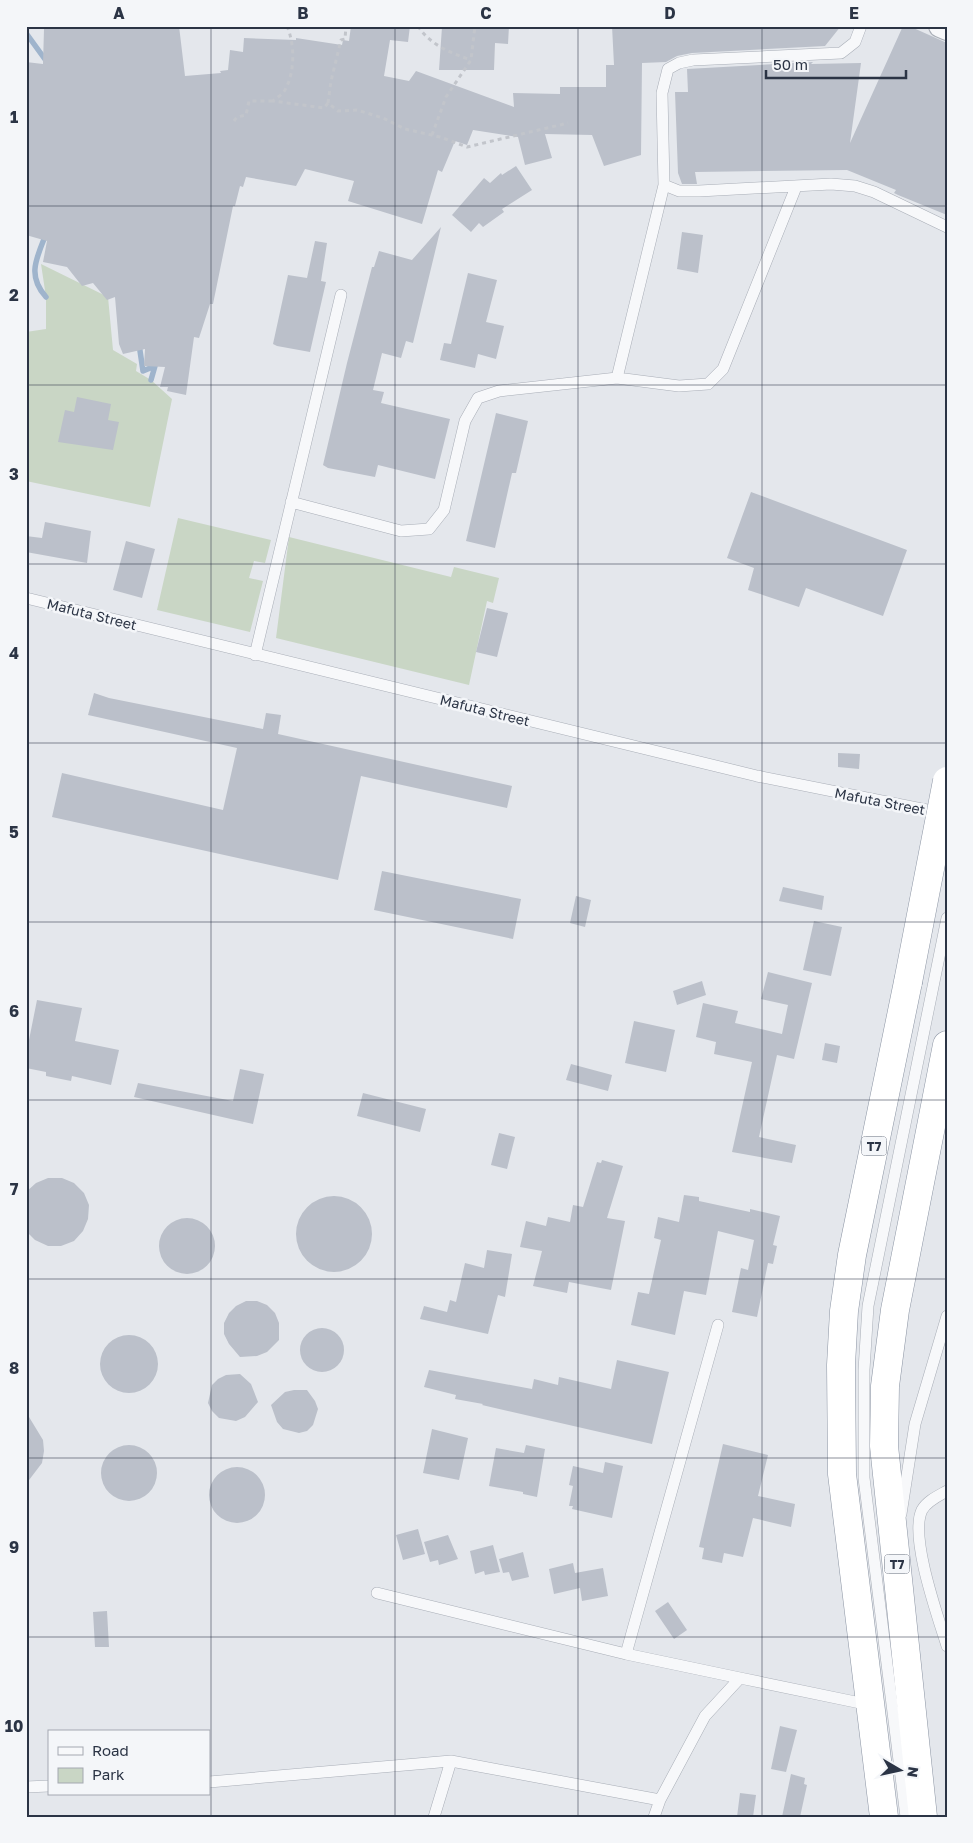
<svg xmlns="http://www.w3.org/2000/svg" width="973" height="1843" viewBox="0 0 973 1843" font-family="'Golos Text',sans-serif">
<rect width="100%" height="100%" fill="#e4e7ec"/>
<!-- green -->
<path fill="#c9d6c5" d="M 41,264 L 108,297 L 113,350 L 137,364 L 136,371 L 151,380 L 172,399 L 150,507 L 26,481 L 26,332 L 46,329 L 46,297 Z
M 178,518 L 271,540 L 265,563 L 254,561 L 249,578 L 263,581 L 250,632 L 157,610 Z
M 289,537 L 451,577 L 454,567 L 499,578 L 493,603 L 487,601 L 469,685 L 276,638 Z"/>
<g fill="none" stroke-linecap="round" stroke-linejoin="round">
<!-- stream -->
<path stroke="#9fb4cc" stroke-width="5.5" d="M 26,33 L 47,62
M 46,297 C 27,276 36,259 46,234
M 139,344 L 143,371 L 155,366 L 151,380"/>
</g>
<!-- building -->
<path fill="#bbc0ca" d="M 95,26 L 179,26 L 185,76 L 221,73 L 220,71 L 228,70 L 230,50 L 243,52 L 244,38 L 296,40 L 296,38 L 342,45 L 343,40 L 349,41 L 351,26 L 410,26 L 408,42 L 390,40 L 384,76 L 409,81 L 416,71 L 514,107 L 513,93 L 560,94 L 560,87 L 606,87 L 606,65 L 614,65 L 612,26 L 841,26 L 825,46 L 692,53 L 677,56 L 666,62 L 642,63 L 641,155 L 604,166 L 592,135 L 545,134 L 552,158 L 525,165 L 518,137 L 473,130 L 467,145 L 455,141 L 442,172 L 438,170 L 422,224 L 348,201 L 354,181 L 305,169 L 296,186 L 246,177 L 243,187 L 240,186 L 235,206 L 233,206 L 213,304 L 210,304 L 199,338 L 194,337 L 186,395 L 167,391 L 168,387 L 160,387 L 165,367 L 144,366 L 145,349 L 123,354 L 119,344 L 115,297 L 107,300 L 93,283 L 82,286 L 67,267 L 43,262 L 47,241 L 26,235 L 26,62 L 43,64 L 44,29 Z
M 447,26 L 509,26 L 508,44 L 495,43 L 494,70 L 439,70 L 442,27 Z
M 903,26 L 909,26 L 947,43 L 947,215 L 898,195 L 894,193 L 896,190 L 847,170 L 695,172 L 697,184 L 682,184 L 678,173 L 675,92 L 688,92 L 687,69 L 813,62 L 811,64 L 861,63 L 850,143 Z
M 516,166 L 532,190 L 502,209 L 504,212 L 483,227 L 479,223 L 471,232 L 452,215 L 484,178 L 490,183 L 501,173 L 502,175 Z
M 441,227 L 413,343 L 406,341 L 401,358 L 382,353 L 373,390 L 384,392 L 381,403 L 450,419 L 435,479 L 378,465 L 375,477 L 328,468 L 323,465 L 347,363 L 372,267 L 374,267 L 379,251 L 412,260 Z
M 682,232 L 703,235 L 698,273 L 677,269 Z
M 315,241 L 327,243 L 321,281 L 326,282 L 310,352 L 277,346 L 273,344 L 288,275 L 307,278 Z
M 468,273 L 497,280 L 486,322 L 504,326 L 496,359 L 478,354 L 475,368 L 440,360 L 444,343 L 451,344 Z
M 77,397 L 111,404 L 108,420 L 119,422 L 113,450 L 58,442 L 65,410 L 74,412 Z
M 496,413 L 528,421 L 516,473 L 512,473 L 495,548 L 466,541 Z
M 751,492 L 907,550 L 883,616 L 806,588 L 799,607 L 748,590 L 754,568 L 727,558 Z
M 45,522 L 91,531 L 87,563 L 26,552 L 26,536 L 42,538 Z
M 126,541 L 155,549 L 142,598 L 113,590 Z
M 487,608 L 508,613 L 497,657 L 476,652 Z
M 94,693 L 109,698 L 263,729 L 266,713 L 281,715 L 278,734 L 512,786 L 507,808 L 361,776 L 338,880 L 52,817 L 62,773 L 223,810 L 237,748 L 88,715 Z
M 838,753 L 860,754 L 859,769 L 838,767 Z
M 382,871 L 521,899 L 513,939 L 374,910 Z
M 783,887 L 824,896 L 822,910 L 779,901 Z
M 576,896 L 591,900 L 585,927 L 570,923 Z
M 814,921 L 842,927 L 831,976 L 803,970 Z
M 768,972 L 812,983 L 794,1059 L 777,1055 L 759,1137 L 796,1145 L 792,1163 L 732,1152 L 752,1062 L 714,1054 L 716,1042 L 696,1037 L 703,1003 L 738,1011 L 735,1023 L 782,1034 L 788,1005 L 761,999 Z
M 702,981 L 706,995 L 677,1005 L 673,991 Z
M 37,1000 L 82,1008 L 75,1041 L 119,1050 L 111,1085 L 72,1076 L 71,1081 L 46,1076 L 46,1072 L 26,1068 L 26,1055 Z
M 634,1021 L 675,1030 L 666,1072 L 625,1063 Z
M 825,1043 L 840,1046 L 837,1063 L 822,1060 Z
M 571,1064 L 612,1075 L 608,1091 L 566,1080 Z
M 240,1069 L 264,1074 L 253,1124 L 134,1097 L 138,1083 L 233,1101 Z
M 363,1093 L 426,1109 L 420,1132 L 357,1116 Z
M 499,1133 L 515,1137 L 507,1169 L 491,1165 Z
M 602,1160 L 623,1166 L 607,1218 L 625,1221 L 611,1290 L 569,1282 L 567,1293 L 533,1286 L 542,1251 L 520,1247 L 526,1221 L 546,1226 L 548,1217 L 570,1222 L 573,1205 L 583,1207 L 597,1162 L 601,1163 Z
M 48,1178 L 62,1178 L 74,1183 L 84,1193 L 89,1205 L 88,1219 L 83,1231 L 74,1241 L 61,1246 L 48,1246 L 35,1240 L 26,1231 L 26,1192 L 36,1183 Z
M 684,1195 L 699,1197 L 699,1201 L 750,1212 L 750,1209 L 780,1216 L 773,1245 L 777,1246 L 773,1264 L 768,1263 L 757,1317 L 732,1312 L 741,1268 L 748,1270 L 754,1240 L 718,1231 L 706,1295 L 684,1291 L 675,1335 L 631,1325 L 638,1292 L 649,1294 L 661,1240 L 654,1238 L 658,1217 L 679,1222 Z
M296 1234a38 38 0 1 1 76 0a38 38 0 1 1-76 0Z
M159 1246a28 28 0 1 1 56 0a28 28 0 1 1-56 0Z
M 487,1250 L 512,1254 L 505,1297 L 498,1295 L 488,1334 L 420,1319 L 424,1306 L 447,1312 L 450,1300 L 456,1302 L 465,1263 L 484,1268 Z
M 246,1301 L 257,1301 L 267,1305 L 275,1313 L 279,1323 L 279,1340 L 267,1352 L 257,1356 L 240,1357 L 229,1344 L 224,1334 L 224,1323 L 229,1313 L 236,1306 Z
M300 1350a22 22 0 1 1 44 0a22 22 0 1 1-44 0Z
M100 1364a29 29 0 1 1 58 0a29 29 0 1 1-58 0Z
M 617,1360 L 669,1372 L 652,1444 L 482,1405 L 483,1404 L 455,1399 L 456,1395 L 424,1387 L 429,1370 L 532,1389 L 534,1379 L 558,1385 L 559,1377 L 611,1389 Z
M 240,1374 L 251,1384 L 258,1402 L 245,1417 L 236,1421 L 219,1418 L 212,1411 L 208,1403 L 212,1385 L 218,1379 L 226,1375 Z
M 294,1390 L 307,1390 L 315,1401 L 318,1409 L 313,1425 L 307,1431 L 299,1433 L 283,1429 L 277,1422 L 271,1405 L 285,1392 Z
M 26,1412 L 43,1440 L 44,1451 L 42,1463 L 26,1484 Z
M 432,1429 L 468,1438 L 459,1480 L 423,1473 Z
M 723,1444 L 768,1455 L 758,1496 L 795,1504 L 791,1527 L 753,1518 L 743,1557 L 724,1553 L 722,1563 L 702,1559 L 704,1548 L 699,1547 Z
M101 1473a28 28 0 1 1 56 0a28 28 0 1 1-56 0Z
M 526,1445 L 545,1449 L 537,1497 L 523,1494 L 523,1492 L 489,1486 L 496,1448 L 524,1453 Z
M 605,1462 L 623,1466 L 612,1518 L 572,1509 L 573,1506 L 569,1506 L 573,1486 L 569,1485 L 573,1466 L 603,1473 Z
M209 1495a28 28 0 1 1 56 0a28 28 0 1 1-56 0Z
M 418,1529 L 425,1554 L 403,1560 L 396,1535 Z
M 448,1535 L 458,1559 L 439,1565 L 438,1560 L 430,1562 L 424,1542 Z
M 493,1545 L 500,1572 L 485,1575 L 484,1571 L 475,1574 L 470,1551 Z
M 523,1552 L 529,1577 L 512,1581 L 509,1572 L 503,1573 L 499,1559 Z
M 573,1563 L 575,1573 L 603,1568 L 608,1596 L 582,1601 L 580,1588 L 554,1594 L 549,1569 Z
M 668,1602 L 687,1630 L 674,1639 L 655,1611 Z
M 107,1611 L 109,1647 L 95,1647 L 93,1612 Z
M 780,1726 L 797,1730 L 786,1772 L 771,1769 Z
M 791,1774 L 805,1778 L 804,1784 L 807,1785 L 800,1817 L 782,1817 Z
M 740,1793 L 756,1795 L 753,1817 L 737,1817 Z"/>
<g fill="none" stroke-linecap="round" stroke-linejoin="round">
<defs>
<path id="lane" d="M 664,185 L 679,191 L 699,191 L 831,184 L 855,186 L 874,192 L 947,227
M 617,378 L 664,185 L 662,93 L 668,69 L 679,63 L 693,60 L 841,53 L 855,42 L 861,26
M 291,502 L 401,531 L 429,529 L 444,510 L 465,421 L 478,398 L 499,391 L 617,378 L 679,386 L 708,384 L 723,369 L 796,187
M 26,598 L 757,776 L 942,813
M 255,655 L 341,295
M 947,1491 C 938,1496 927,1501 922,1510 C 909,1536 938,1617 947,1646
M 901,1514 L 915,1424 L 947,1316
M 377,1593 L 626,1654 L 740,1678
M 626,1654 L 718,1325
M 209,1782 L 451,1761 L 660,1800
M 26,1787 L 49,1786
M 434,1817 L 451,1761
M 654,1817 L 660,1800 L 705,1716 L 740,1678 L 870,1705
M 906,1817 L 864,1478 L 864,1370 L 868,1306 L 947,918"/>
<path id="street" d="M 940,26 L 947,29"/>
<path id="highway" d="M 884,1817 L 842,1474 L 841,1365 L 844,1311 L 852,1255 L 908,982
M 923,1817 L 884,1446 L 885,1386 L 895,1310 L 947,1045"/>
</defs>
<!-- lane casing -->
<use href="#lane" stroke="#a9aeb7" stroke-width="12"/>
<!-- street casing -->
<use href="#street" stroke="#a9aeb7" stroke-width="24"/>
<!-- highway casing -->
<use href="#highway" stroke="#8b94a3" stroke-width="29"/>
<!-- path -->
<path stroke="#c2c5cb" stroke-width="3" stroke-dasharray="4 4" stroke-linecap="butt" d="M 287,26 C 295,45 295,72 285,90 C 282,95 276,98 273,101 L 324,108 L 328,103 L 338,111 L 357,110 L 383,118 L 405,129 L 440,137 L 467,147 L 568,123
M 418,26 C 430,45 451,53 471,60
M 328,103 L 331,81 L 341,40 L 345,39 L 346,26
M 234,121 L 237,117 L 246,115 L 249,101 L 273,101
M 432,135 L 446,97 L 471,60 L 475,26"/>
<!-- lane -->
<use href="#lane" stroke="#f7f8fa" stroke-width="11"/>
<!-- street -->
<use href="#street" stroke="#f7f8fa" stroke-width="22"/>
<!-- highway -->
<use href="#highway" stroke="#fff" stroke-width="28"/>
<defs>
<path id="highway-bridge" d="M 908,982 L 947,781"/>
</defs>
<!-- highway-bridge casing -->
<use href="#highway-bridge" stroke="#8b94a3" stroke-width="29" stroke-linecap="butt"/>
<!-- highway-bridge -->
<use href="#highway-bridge" stroke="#fff" stroke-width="28"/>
</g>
<!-- grid -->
<path fill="none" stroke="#2b3445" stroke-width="1" stroke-opacity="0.55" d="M 211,26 L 211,1817M 395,26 L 395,1817M 578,26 L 578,1817M 762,26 L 762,1817M 26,206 L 947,206M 26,385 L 947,385M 26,564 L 947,564M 26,743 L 947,743M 26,922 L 947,922M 26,1100 L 947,1100M 26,1279 L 947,1279M 26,1458 L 947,1458M 26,1637 L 947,1637"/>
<g text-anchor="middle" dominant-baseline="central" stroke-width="5" stroke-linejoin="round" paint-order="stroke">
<!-- shield labels -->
<g fill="#f4f6f9" stroke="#676e7b" stroke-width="1">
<rect x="861.5" y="1136.5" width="25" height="19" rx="4"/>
<rect x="884.5" y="1554.5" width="25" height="19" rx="4"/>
</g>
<g font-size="12" font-weight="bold" fill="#2b3445">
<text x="874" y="1146">T7</text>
<text x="897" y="1564">T7</text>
</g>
<!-- street labels -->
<g font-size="14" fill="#2b3445" stroke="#f4f6f9">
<text transform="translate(92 614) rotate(14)">Mafuta Street</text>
<text transform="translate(485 710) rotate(14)">Mafuta Street</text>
<text transform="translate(880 801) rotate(11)">Mafuta Street</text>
</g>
</g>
<!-- border -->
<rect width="973" height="1843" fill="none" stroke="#f4f6f9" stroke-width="55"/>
<!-- legend -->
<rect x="48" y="1730" width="162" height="65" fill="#f4f6f9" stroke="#a4a8b1"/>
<rect x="58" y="1747" width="25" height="8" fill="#f7f8fa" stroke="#a4a8b1"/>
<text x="92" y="1756" font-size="15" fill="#2b3445">Road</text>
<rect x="58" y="1768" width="25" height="15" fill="#c9d6c5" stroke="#a4a8b1"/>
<text x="92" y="1780" font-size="15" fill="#2b3445">Park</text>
<!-- north arrow -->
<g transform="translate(900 1770) rotate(99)" stroke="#f4f6f9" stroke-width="4" paint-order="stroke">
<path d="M0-4L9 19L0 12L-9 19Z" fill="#2b3445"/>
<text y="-8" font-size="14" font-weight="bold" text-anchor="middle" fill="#2b3445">N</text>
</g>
<!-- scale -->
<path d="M766 70v8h140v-8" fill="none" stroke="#2b3445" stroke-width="2.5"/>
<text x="773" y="70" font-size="15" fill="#2b3445" stroke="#f4f6f9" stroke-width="4" paint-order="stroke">50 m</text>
<rect x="28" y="28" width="918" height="1788" fill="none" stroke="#2b3445" stroke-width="2"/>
<g font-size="16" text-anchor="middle" font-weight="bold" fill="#2b3445">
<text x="119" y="19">A</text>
<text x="303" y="19">B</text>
<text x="486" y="19">C</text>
<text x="670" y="19">D</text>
<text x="854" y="19">E</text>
<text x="14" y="123">1</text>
<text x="14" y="301">2</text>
<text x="14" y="480">3</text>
<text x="14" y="659">4</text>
<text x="14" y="838">5</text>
<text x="14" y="1017">6</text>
<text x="14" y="1195">7</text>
<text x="14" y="1374">8</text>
<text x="14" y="1553">9</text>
<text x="14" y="1732">10</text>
</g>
</svg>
